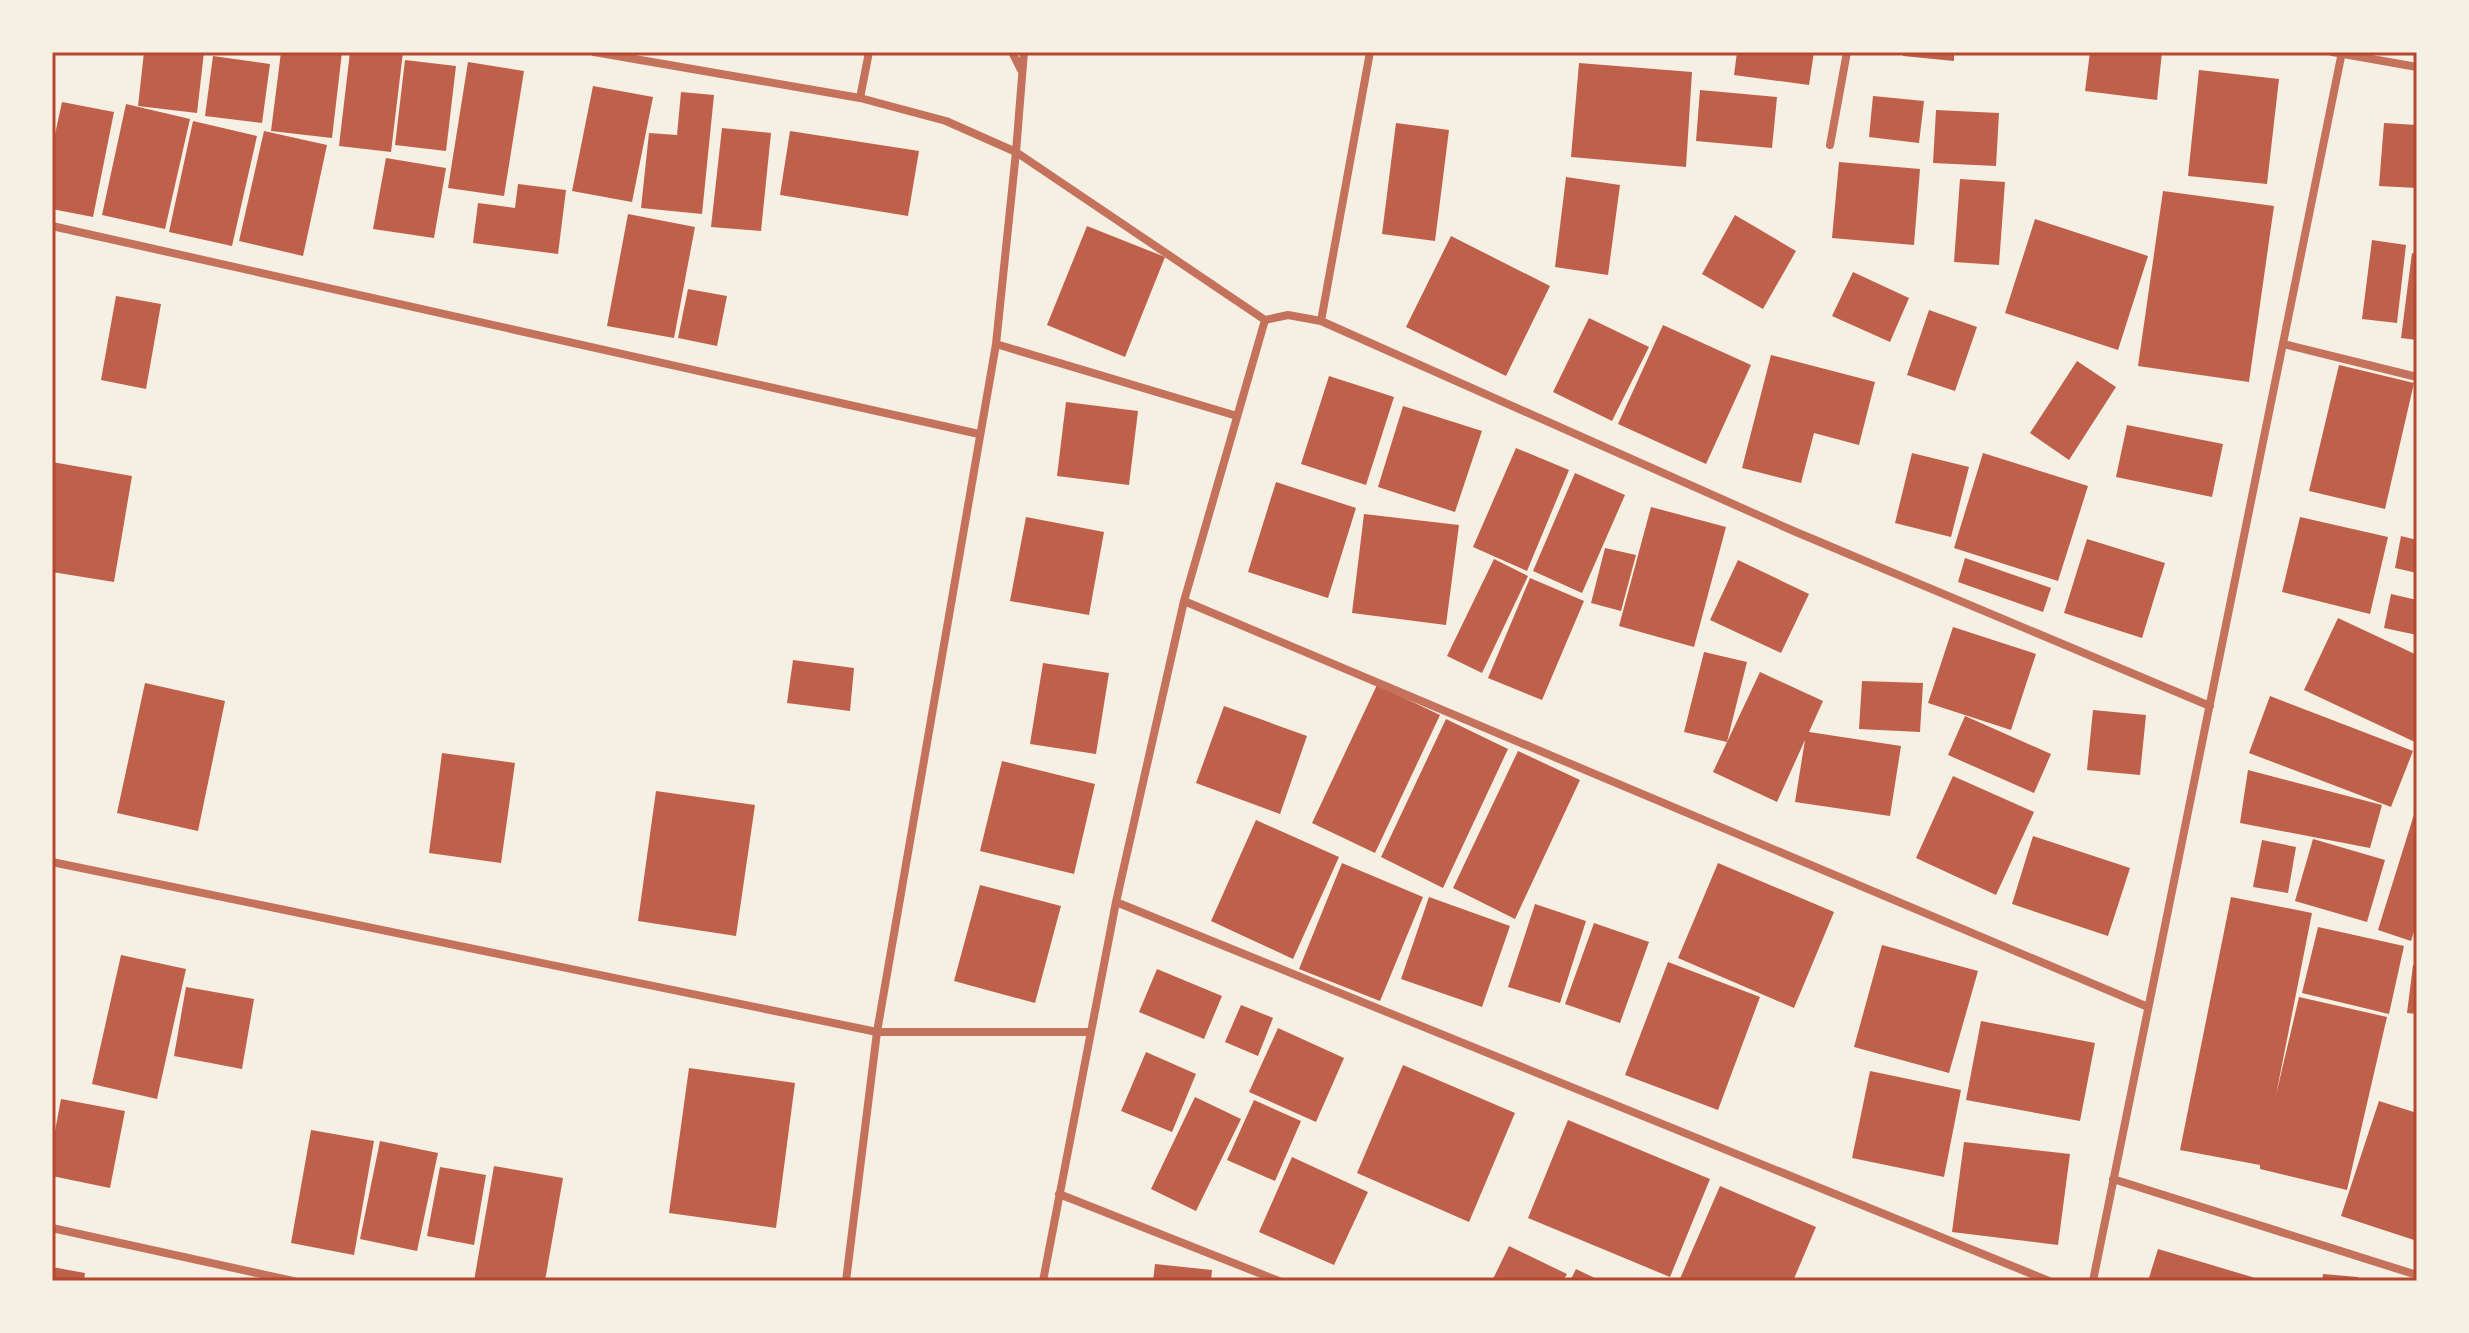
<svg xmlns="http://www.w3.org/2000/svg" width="2469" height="1333" viewBox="0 0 2469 1333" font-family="Literata,serif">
<rect width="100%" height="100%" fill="#f6efe4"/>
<!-- building -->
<path fill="#bf614a" d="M 144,52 L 204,52 L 197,113 L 138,106 Z
M 281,52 L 342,52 L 332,138 L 271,131 Z
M 350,52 L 403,52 L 391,152 L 339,146 Z
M 1737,52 L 1814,52 L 1809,85 L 1734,75 Z
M 1904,52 L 1954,52 L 1954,61 L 1903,56 Z
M 2090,52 L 2162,52 L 2157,100 L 2085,91 Z
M 213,56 L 270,64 L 262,123 L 205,116 Z
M 405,60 L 456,66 L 446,151 L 395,145 Z
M 468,62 L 524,71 L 504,196 L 448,188 Z
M 1579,63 L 1692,72 L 1686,167 L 1571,157 Z
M 2199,70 L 2279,79 L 2267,184 L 2188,176 Z
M 593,86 L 653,97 L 632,202 L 572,191 Z
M 1700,90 L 1777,97 L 1772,148 L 1696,141 Z
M 681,92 L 714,95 L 702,214 L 641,208 L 649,133 L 677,135 Z
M 1873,96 L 1924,101 L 1919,143 L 1869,137 Z
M 62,102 L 114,112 L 93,217 L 52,209 L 52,148 Z
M 126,104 L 190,119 L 165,229 L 102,215 Z
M 1936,110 L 1999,113 L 1996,166 L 1933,163 Z
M 193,121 L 257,136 L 232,246 L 169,232 Z
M 1396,123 L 1449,130 L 1435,241 L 1382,234 Z
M 2384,123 L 2417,125 L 2417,188 L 2379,186 Z
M 722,128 L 771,133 L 761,231 L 711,227 Z
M 264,131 L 327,145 L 303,256 L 239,241 Z
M 790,131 L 919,151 L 908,216 L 780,195 Z
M 386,158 L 446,168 L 434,238 L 373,229 Z
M 1839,162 L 1920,169 L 1914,245 L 1832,238 Z
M 1566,177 L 1620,185 L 1608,275 L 1555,267 Z
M 1960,179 L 2005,182 L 1999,265 L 1954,262 Z
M 518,184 L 566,190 L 558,254 L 473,243 L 478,203 L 515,208 Z
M 2163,191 L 2274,206 L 2249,382 L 2138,366 Z
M 628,214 L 695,227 L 674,338 L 607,326 Z
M 1735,215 L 1796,251 L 1763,309 L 1702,274 Z
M 2035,219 L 2148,256 L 2118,350 L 2005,313 Z
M 1087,226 L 1165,257 L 1125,357 L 1047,325 Z
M 1451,236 L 1550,286 L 1506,376 L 1406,327 Z
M 2372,240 L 2406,245 L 2397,323 L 2362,319 Z
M 2412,253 L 2417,254 L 2417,340 L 2401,338 Z
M 1853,272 L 1909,298 L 1890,342 L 1832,316 Z
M 688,289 L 727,296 L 717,346 L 678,338 Z
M 116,296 L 161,304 L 146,389 L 101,380 Z
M 1929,310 L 1977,327 L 1955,391 L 1907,375 Z
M 1589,318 L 1649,347 L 1612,421 L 1553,392 Z
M 1663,325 L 1751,365 L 1706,464 L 1618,424 Z
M 1771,355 L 1875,382 L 1859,445 L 1814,433 L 1801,483 L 1742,468 Z
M 2077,361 L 2116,387 L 2069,460 L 2030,433 Z
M 2339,365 L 2414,383 L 2385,509 L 2309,491 Z
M 1329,376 L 1394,397 L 1366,485 L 1301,464 Z
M 1066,402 L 1138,411 L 1129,485 L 1057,476 Z
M 1403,406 L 1482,431 L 1455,512 L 1378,487 Z
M 2127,425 L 2223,444 L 2212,497 L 2116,477 Z
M 1516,448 L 1569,470 L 1527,571 L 1473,547 Z
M 1912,453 L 1969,467 L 1951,537 L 1895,523 Z
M 1983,453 L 2088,486 L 2058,581 L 1954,548 Z
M 52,462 L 132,476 L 114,582 L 52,572 Z
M 1575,473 L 1625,495 L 1582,593 L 1533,571 Z
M 1276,482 L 1356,508 L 1328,598 L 1248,572 Z
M 1651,507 L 1726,527 L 1694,647 L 1619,626 Z
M 1364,514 L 1459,525 L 1446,625 L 1352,613 Z
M 1026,517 L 1104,532 L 1089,615 L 1010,601 Z
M 2300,517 L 2388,537 L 2370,614 L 2282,592 Z
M 2401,536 L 2417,540 L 2417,573 L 2395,568 Z
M 2087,539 L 2165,563 L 2142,638 L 2064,613 Z
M 1605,548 L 1636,555 L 1621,611 L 1591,603 Z
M 1965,558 L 2051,588 L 2043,612 L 1958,582 Z
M 1494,559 L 1528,576 L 1482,673 L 1447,656 Z
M 1738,560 L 1809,594 L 1781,653 L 1710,620 Z
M 1530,578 L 1584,601 L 1542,700 L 1488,678 Z
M 2391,594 L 2417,600 L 2417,635 L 2384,628 Z
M 2338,618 L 2417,655 L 2417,743 L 2304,690 Z
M 1953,627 L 2036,654 L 2011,730 L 1928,703 Z
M 1704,652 L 1747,662 L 1727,742 L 1760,672 L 1823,701 L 1809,732 L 1901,746 L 1890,816 L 1795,802 L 1805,740 L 1777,802 L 1713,772 L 1727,742 L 1684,732 Z
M 793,660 L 854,668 L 850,711 L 787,703 Z
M 1043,663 L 1109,673 L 1096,754 L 1030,744 Z
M 1862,681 L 1923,683 L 1920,732 L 1859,729 Z
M 145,683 L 225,701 L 198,831 L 117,813 Z
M 1377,685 L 1440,715 L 1375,853 L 1312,823 Z
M 2270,696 L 2413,751 L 2391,807 L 2249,753 Z
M 1224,706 L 1307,736 L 1280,814 L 1196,783 Z
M 2093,710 L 2146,715 L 2140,775 L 2087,770 Z
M 1965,716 L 2051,754 L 2034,793 L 1948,755 Z
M 1446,719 L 1508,749 L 1443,888 L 1381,857 Z
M 1518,751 L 1580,780 L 1515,919 L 1453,888 Z
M 442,753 L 515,763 L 501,863 L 429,853 Z
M 1002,761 L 1095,784 L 1074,874 L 980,851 Z
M 2248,770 L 2382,805 L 2370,848 L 2240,823 Z
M 1953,776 L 2034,812 L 1996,895 L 1916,858 Z
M 656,791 L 755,805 L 736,936 L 638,921 Z
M 2416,808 L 2417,922 L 2411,941 L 2378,930 Z
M 1256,820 L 1339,857 L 1293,959 L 1211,921 Z
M 2033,836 L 2130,868 L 2108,936 L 2012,904 Z
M 2313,839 L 2385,860 L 2367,922 L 2295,901 Z
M 2262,840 L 2296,847 L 2288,893 L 2253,887 Z
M 1342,863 L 1423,897 L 1380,1001 L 1299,969 Z
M 1718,863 L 1834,912 L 1794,1008 L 1678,958 Z
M 980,885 L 1061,906 L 1035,1003 L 954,981 Z
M 1429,897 L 1510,926 L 1482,1007 L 1401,979 Z
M 2231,897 L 2312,913 L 2276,1095 L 2299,997 L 2387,1017 L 2347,1190 L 2260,1169 L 2260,1165 L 2180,1150 Z
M 1535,904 L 1586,921 L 1560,1003 L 1508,987 Z
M 1594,923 L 1649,942 L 1620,1023 L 1565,1004 Z
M 2318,927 L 2404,946 L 2389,1014 L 2302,993 Z
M 1882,945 L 1978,971 L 1949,1073 L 1854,1047 Z
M 121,955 L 186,969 L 157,1099 L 92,1084 Z
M 1668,962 L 1760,997 L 1718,1110 L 1625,1075 Z
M 2413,965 L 2417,965 L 2417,1014 L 2407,1013 Z
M 1157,969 L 1222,996 L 1204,1039 L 1139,1012 Z
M 186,987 L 254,999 L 242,1069 L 174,1056 Z
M 1241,1005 L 1273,1018 L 1258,1056 L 1225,1042 Z
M 1981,1021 L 2095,1043 L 2080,1121 L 1966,1100 Z
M 1278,1028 L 1344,1058 L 1316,1122 L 1249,1092 Z
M 1146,1052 L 1196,1074 L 1172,1132 L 1121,1111 Z
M 1403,1065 L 1515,1113 L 1469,1222 L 1357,1173 Z
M 689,1068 L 795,1083 L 776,1228 L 669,1213 Z
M 1870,1071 L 1961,1090 L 1944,1177 L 1852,1158 Z
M 1195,1097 L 1241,1119 L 1196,1211 L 1151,1189 Z
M 61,1099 L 125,1111 L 110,1188 L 52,1176 L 52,1147 Z
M 1254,1100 L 1301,1121 L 1275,1181 L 1227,1160 Z
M 2379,1101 L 2417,1113 L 2417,1241 L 2341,1216 Z
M 1568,1120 L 1710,1179 L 1670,1277 L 1528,1218 Z
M 311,1130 L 374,1141 L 354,1255 L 291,1243 Z
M 380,1141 L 438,1153 L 417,1251 L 360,1239 Z
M 1964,1142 L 2070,1154 L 2058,1245 L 1952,1232 Z
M 1292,1157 L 1368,1192 L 1334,1265 L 1259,1232 Z
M 494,1166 L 563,1178 L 545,1281 L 474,1281 Z
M 440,1167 L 486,1175 L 474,1245 L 427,1236 Z
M 1720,1186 L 1816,1227 L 1793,1281 L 1679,1281 Z
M 1509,1246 L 1567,1274 L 1563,1281 L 1492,1281 Z
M 2158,1249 L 2262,1280 L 2262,1281 L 2148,1281 Z
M 1155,1264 L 1212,1270 L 1211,1281 L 1153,1281 Z
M 52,1267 L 85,1273 L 84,1281 L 52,1281 Z
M 1576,1269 L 1601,1281 L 1570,1281 Z
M 2323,1274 L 2358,1277 L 2358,1281 L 2322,1281 Z"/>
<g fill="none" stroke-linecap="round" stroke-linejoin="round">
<!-- minor -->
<path stroke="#c5725c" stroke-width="8" d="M 594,52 L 860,98 L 946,121 L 1016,152 L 1265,320
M 1012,52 L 1021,70
M 2332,52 L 2417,67
M 860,98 L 869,52
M 1830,145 L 1847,52
M 52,226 L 979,434
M 1321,321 L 1370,52
M 996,344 L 1237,416
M 2283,344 L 2417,377
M 1184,601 L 2148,1007
M 52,862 L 877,1032 L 1090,1032
M 1116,902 L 2049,1281
M 2113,1179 L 2417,1275
M 1059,1194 L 1279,1281
M 52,1228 L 293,1281
M 846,1281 L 877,1032 L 996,344 L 1016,152 L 1024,52
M 1043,1281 L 1116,902 L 1184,601 L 1265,320 L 1288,315 L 1321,321 L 1796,532 L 2210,706
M 2093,1281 L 2342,52"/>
</g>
<!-- border -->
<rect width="2469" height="1333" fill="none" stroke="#f6efe4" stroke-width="108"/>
<rect x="54" y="54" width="2361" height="1225" fill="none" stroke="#b5482f" stroke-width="3"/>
</svg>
